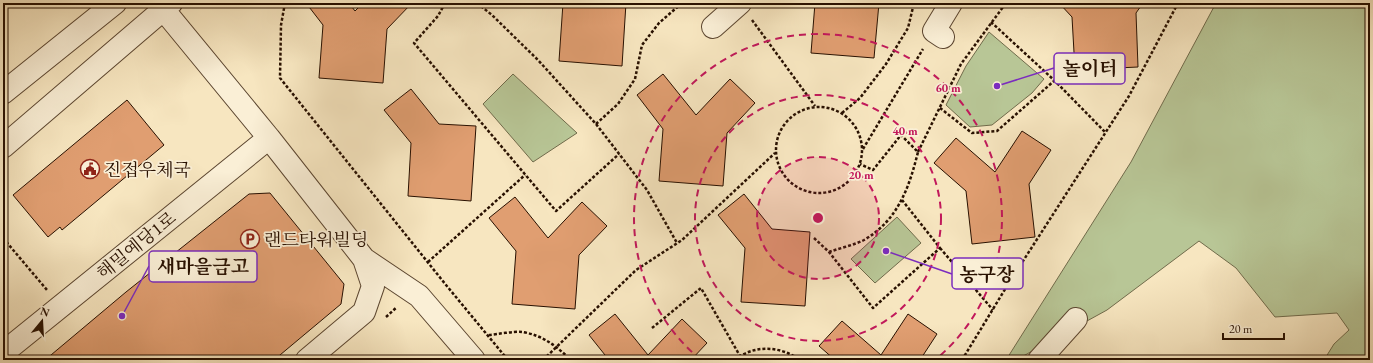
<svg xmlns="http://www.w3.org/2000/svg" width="1373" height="363" viewBox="0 0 1373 363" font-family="'EB Garamond','Noto Serif KR',serif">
<rect width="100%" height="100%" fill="#f7e6c0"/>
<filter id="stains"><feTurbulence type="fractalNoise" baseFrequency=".005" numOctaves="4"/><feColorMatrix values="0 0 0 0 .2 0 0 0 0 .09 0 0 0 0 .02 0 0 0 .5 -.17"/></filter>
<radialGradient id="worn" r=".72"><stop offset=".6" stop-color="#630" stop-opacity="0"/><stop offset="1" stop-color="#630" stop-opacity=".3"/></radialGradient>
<!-- green -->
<path fill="#b8c696" stroke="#706b4b" d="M 1216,3 L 1370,3 L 1370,360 L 1324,360 L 1334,344 L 1349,330 L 1337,313 L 1275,317 L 1236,268 L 1199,241 L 1107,310 L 1016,360 L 1006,360 L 1131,162 Z
M 989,32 L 1044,79 L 1032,93 L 992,125 L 970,127 L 946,105 L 966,66 Z
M 513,74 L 577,133 L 533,162 L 483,104 Z
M 897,217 L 921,243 L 875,283 L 851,259 Z"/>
<!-- building -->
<path fill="#e09e71" stroke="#281000" d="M 306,3 L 349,3 L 355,11 L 363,3 L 412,3 L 387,29 L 383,83 L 319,78 L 323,25 Z
M 563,3 L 626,3 L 622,66 L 559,61 Z
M 815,3 L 879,3 L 874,58 L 811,53 Z
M 1059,3 L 1143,3 L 1136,13 L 1138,67 L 1075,70 L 1072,17 Z
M 663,74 L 696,115 L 730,79 L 755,103 L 727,133 L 723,186 L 659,181 L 663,129 L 637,95 Z
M 411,89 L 439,124 L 476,126 L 471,201 L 408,196 L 411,143 L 384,110 Z
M 127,100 L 164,145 L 62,230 L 60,227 L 48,237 L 13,195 Z
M 1022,131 L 1051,150 L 1029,184 L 1035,237 L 972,244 L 966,191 L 934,163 L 956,138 L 995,172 Z
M 270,193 L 344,284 L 341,304 L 274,360 L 45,360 L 126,292 L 249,194 Z
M 744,194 L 772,229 L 810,232 L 805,306 L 741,302 L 745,248 L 718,215 Z
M 515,197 L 548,238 L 582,202 L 607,226 L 579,255 L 575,309 L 512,304 L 516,251 L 489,218 Z
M 615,314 L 648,355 L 682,319 L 707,343 L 691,360 L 609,360 L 589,335 Z
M 908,314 L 937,334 L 920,360 L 835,360 L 819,346 L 842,321 L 881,355 Z"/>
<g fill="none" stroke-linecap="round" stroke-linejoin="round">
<defs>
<path id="minor" d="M 158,3 L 269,138 L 364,259 L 373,286 L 364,312 L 307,360
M 713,27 L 740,3
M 943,37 L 934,31 L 951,3
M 3,93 L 115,3
M 3,147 L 171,3
M 364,259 L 419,296 L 474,360
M 3,353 L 269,138
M 1039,360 L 1076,319"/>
</defs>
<!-- minor casing -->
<use href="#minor" stroke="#5c4630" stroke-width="24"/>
<!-- path -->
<path stroke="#281000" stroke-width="2.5" stroke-dasharray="3 2" stroke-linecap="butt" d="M 285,3 L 281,25 L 280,78 L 446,285 L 508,360
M 445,3 L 438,16 L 414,43 L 556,211 L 619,154
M 477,3 L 492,15 L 538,60 L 596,124 L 647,190 L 677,243
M 3,5 L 5,3
M 752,20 L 815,106
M 991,22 L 1055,81 L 1106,133
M776 150a43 43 0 1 1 86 0a43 43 0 1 1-86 0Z
M 940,108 L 972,133 L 997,131 L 1054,81
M 842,113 L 860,98 L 886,64 L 908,28 L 914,3
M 596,124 L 618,104 L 635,79 L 642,45 L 659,23 L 682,3
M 863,149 L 923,49
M 918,152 L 961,64 L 1006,3
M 3,238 L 47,290
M 814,238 L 829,252 L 873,308 L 940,248 L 902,200
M 940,248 L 993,310
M 829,252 C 840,248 854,245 864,240 C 898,220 909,188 918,152 L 901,135 L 873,170 L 860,164
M 428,262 L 525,175
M 386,317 L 397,307
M 652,328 L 701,288 L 740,356
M 489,335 C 498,334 514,331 523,332 C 544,336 556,346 571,360
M 543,360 L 636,270 L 682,240 L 775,153
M 735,360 C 754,344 781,346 800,360
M 962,360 L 1007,286 L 1129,96 L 1178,3"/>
<!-- minor -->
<use href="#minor" stroke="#faefd6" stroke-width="22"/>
</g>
<!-- distance rings -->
<circle cx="818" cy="218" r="61" fill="#c2185b" fill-opacity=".12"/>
<g fill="none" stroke="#c2185b" stroke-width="2" stroke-dasharray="7 5">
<circle cx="818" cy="218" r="61"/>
<circle cx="818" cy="218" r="123"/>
<path d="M701 360A184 184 0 1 1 935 360"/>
</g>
<!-- icons -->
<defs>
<symbol id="civic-ring" viewBox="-11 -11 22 22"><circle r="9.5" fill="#faefd6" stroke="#8f2418" stroke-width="1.5"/><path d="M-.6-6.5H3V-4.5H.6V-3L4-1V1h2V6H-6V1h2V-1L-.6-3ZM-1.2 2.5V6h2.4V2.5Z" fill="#8f2418"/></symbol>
<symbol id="parking-ring" viewBox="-11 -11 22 22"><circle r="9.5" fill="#faefd6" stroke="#8f2418" stroke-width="1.5"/><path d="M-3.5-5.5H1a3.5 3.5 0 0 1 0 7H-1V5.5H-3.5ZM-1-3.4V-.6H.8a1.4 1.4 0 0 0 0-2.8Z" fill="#8f2418"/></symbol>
</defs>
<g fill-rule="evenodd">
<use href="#civic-ring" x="79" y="158" width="22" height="22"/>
<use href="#parking-ring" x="239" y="228" width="22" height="22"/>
</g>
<g text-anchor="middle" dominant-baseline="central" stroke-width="3.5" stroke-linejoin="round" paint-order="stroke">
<!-- poi labels -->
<g font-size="18" fill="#281000" stroke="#faefd6" text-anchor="start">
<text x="104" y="169">진접우체국</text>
<text x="264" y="239">랜드타워빌딩</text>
</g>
<!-- street labels -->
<g font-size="18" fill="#281000" stroke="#faefd6">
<text transform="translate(136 245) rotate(-39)">해밀예당1로</text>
</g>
</g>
<circle cx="818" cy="218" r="6" fill="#c2185b" stroke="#faefd6" stroke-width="2"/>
<g font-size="12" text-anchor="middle" font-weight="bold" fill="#c2185b" stroke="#faefd6" stroke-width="3.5" stroke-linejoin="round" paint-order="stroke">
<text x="948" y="92">60 m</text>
<text x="905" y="135">40 m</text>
<text x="861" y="179">20 m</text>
</g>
<!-- callouts -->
<path fill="none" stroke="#7b2cbf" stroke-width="1.5" d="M997 86L1054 68M122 316L149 266M886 251L952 274"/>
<g fill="#7b2cbf" stroke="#faefd6" stroke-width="1.5">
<circle cx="997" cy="86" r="4"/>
<circle cx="122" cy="316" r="4"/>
<circle cx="886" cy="251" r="4"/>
</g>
<g fill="#faefd6" stroke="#7b2cbf" stroke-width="1.5">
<rect x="1054" y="53" width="71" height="31" rx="4"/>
<rect x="149" y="251" width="108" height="31" rx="4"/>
<rect x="952" y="258" width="71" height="31" rx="4"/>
</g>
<g font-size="19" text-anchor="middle" font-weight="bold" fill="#281000">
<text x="1090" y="75">놀이터</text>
<text x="203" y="273">새마을금고</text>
<text x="987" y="281">농구장</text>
</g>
<!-- margin -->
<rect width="1373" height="363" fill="none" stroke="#f7e6c0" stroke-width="16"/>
<rect x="4" y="4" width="1365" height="355" fill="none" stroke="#281000" stroke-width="2"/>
<rect x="8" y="8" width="1357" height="347" fill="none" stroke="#281000"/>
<!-- north arrow -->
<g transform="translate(42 321) rotate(18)" stroke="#faefd6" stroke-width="3" paint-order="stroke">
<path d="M0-3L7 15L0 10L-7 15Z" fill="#281000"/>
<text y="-6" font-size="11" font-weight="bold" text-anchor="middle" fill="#281000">N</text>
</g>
<!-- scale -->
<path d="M1223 333v6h61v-6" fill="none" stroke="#281000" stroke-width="2"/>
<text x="1229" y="333" font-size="12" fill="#281000" stroke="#faefd6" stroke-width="3" paint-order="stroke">20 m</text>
<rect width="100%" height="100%" filter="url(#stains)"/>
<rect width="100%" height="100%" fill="url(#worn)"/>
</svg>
